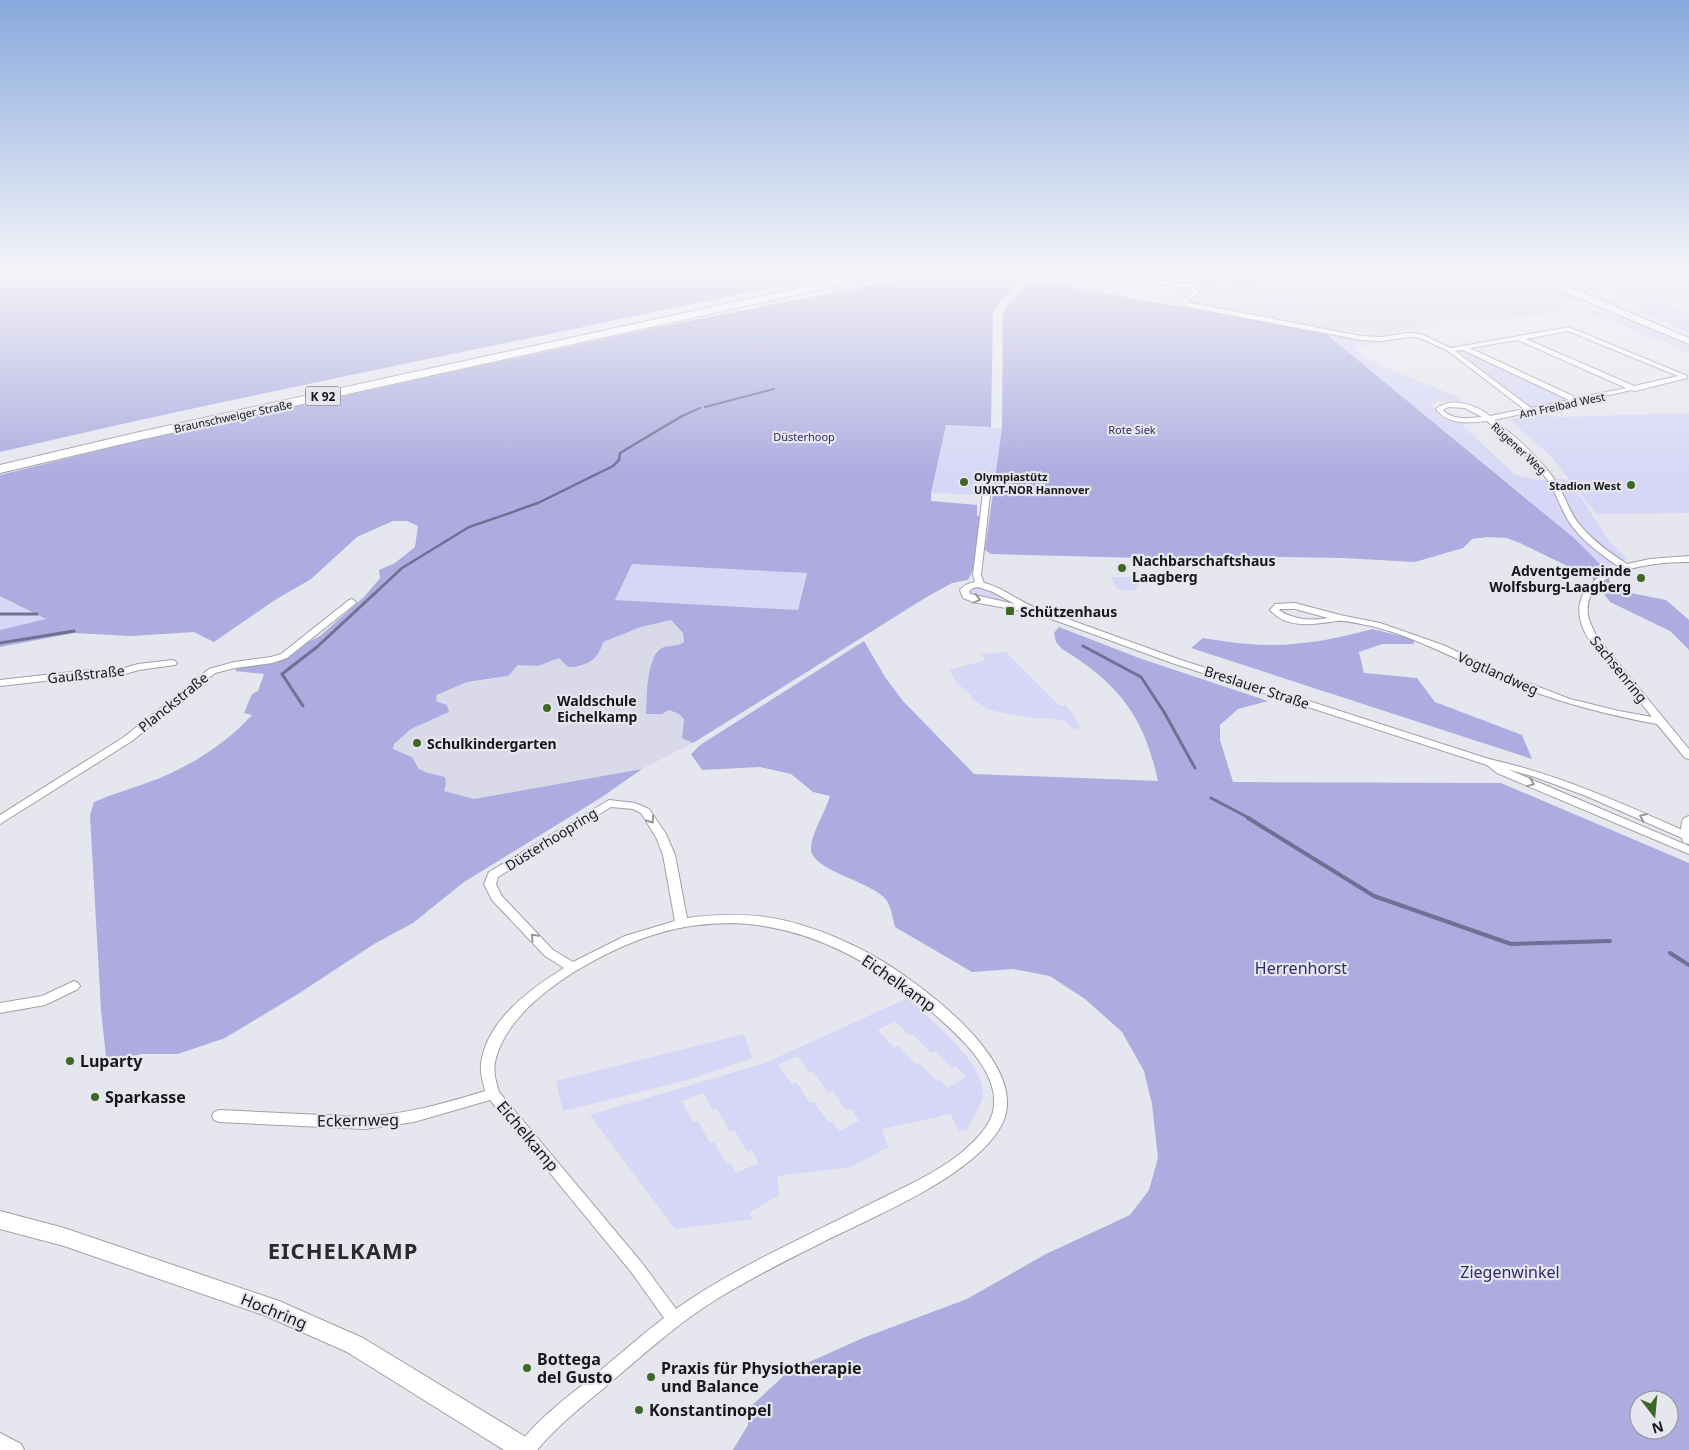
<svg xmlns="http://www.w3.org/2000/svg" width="1689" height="1450" viewBox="0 0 1689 1450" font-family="'Noto Sans',sans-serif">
<rect width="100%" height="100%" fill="#e6e6ef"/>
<!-- built -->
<path fill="#d9d9e9" d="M 1127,274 L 1193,274 L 1201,280 L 1168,281 Z
M 1320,274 L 1350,274 L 1422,280 L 1505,281 L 1514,283 L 1574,311 L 1534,316 L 1424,323 L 1429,326 L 1382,336 L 1331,330 L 1192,303 L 1209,286 Z
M 1570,274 L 1689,274 L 1689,296 L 1666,299 L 1604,288 Z
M 671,620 L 683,633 L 684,642 L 677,647 L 667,646 L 651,660 L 646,714 L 662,714 L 669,710 L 679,714 L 684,719 L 682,738 L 693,743 L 642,769 L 474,799 L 444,791 L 446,784 L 445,777 L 428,773 L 419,769 L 412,756 L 393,749 L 394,744 L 411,729 L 449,712 L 447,705 L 436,701 L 437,696 L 467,682 L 495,679 L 518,665 L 538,665 L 559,658 L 565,663 L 580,667 L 592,660 L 601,650 L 603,642 L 641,627 Z"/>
<!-- green -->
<path fill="#d7d6f6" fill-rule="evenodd" d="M 1390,274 L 1516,274 L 1580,298 L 1569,302 L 1562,301 L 1523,283 L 1505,278 L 1412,277 Z
M 1547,274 L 1558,274 L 1604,290 L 1596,293 Z
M 1570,274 L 1607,274 L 1623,282 L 1605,288 Z
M 1261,283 L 1303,310 L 1261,314 L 1220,288 Z
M 1614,292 L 1641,304 L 1662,301 L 1689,313 L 1689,333 L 1642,312 Z
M 1594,310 L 1633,320 L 1689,345 L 1689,353 L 1615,322 L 1585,312 Z
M 1325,333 L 1384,342 L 1359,347 L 1356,351 L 1378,364 L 1460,398 L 1462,401 L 1439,401 L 1429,405 L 1435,408 L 1439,416 L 1465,422 L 1467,424 L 1462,425 L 1515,475 L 1538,480 L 1564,479 L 1572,484 L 1609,541 L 1628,559 L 1605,569 L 1595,559 L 1523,495 Z
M 1457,350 L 1466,351 L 1569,400 L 1534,408 L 1529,407 Z
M 1689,413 L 1689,513 L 1596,514 L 1552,457 L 1508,419 L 1548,415 L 1560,417 Z
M 946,425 L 1002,428 L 993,495 L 931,493 Z
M 631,564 L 808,573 L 798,610 L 615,600 Z
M 1111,577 L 1136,577 L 1133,582 L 1141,583 L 1134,591 L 1117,589 Z
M 976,587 L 987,588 L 1012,602 L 980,598 L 970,594 L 970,590 Z
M 0,596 L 47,619 L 0,630 Z
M 1006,652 L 1060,706 L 1066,705 L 1081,728 L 1074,729 L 1063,720 L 1025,717 L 989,710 L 971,698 L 972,696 L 957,683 L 949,670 L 986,660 L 981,654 Z
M 908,998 C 930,1020 985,1063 983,1094 C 983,1105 971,1118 967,1130 L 958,1131 L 951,1114 L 882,1129 L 888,1147 L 851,1167 L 777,1176 L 779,1195 L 749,1213 L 753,1219 L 675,1229 L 590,1115 L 765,1063 ZM 895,1021 L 909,1035 L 912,1034 L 931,1053 L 935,1051 L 952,1068 L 956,1066 L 966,1077 L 948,1088 L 940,1080 L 937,1081 L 919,1063 L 916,1064 L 898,1046 L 894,1048 L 878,1030 ZM 798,1056 L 809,1072 L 813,1071 L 828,1093 L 833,1091 L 846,1110 L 851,1108 L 859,1121 L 839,1131 L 832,1122 L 829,1123 L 814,1102 L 810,1103 L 796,1082 L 792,1084 L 778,1065 ZM 703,1093 L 713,1110 L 717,1109 L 730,1132 L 735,1131 L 747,1152 L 751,1150 L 759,1163 L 736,1173 L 731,1163 L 727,1164 L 714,1142 L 710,1143 L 698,1121 L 693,1122 L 682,1101 Z
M 744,1034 L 752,1058 L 687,1080 L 563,1111 L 556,1081 Z"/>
<!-- forest -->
<path fill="#adabe0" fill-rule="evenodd" d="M 0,274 L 817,274 L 800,281 C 533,339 265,390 0,452 Z
M 929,274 L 1000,274 L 1021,278 L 993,311 L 991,427 L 946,425 L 931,493 L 931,501 L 977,505 L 977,516 L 982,517 C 979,538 979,562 968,580 L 952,583 L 925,598 L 693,743 L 682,738 L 684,719 L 679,714 L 669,710 L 662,714 L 646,714 C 647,697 646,656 662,648 C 670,644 675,648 684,642 L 683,633 L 671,620 L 641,627 L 603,642 C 599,660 585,667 568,667 L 559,658 L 538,666 L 518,665 L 508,676 L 467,682 L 437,695 L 436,701 L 447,705 L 449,712 L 411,729 L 394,744 L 393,749 L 412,757 L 419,769 L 428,773 L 445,777 L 446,784 L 444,791 L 474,799 L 642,769 L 602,797 L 464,882 L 413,923 L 374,944 L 298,994 L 225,1038 L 178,1054 L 141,1054 L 120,1059 L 106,1057 L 101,1010 L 90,815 L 94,802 C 112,794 131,789 149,782 C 186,769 225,745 252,715 L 244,713 L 252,694 L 258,691 L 264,674 L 235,671 L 239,666 L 263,664 L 320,636 L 364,597 L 380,578 L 379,570 L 395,563 L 415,547 L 418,526 L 407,521 L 393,521 L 357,537 L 311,579 L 275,600 L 214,642 L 194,632 L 131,636 L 74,633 L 0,647 L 0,630 L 46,619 L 0,596 L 0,475 L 133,442 L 654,328 ZM 632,564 L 807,573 L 807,574 L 798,610 L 615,600 Z
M 1033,280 L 1325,333 L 1575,539 L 1605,569 L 1611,584 L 1616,590 L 1666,600 L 1689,620 L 1689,650 L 1670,631 L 1610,602 L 1592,578 L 1520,543 L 1507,538 L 1487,537 L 1472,539 L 1463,548 L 1415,562 L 1343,558 L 1217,556 L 1185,559 L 991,554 L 985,550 L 1002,428 L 1003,312 L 1007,305 L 1029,281 Z
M 1059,627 L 1139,658 L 1268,701 L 1238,709 L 1220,725 L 1220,740 L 1233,782 L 1501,783 L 1689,863 L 1689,1450 L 733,1450 L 748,1425 L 749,1408 L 789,1371 L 863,1338 L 967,1299 L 1046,1254 L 1130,1215 L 1149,1190 L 1158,1158 L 1152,1104 L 1144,1071 L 1122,1032 L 1085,999 L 1050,976 L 1013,969 L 972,972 L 895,927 C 893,919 891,908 887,901 C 874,881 808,871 811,847 C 812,833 826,810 830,796 L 813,792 L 791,774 L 760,767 L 702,770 L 691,754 L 700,745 L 864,641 L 885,677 L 903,701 L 974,774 L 1158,781 C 1144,716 1118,683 1062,649 L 1056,642 L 1054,633 ZM 1639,1400 L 1669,1400 L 1669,1430 L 1639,1430 Z
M 1372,629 L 1413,639 L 1414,644 L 1382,644 L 1359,652 L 1364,673 L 1417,678 L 1435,702 L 1522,735 L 1532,759 L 1191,648 L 1203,638 C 1218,640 1233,643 1249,644 C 1290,648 1333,640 1372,629 Z"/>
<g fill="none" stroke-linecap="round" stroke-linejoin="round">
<!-- stream-far3 -->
<path stroke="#716f94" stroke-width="2" d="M 705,407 L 774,389
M 680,417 L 700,408"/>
<!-- stream-far2 -->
<path stroke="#716f94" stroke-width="2.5" d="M 515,511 L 538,503 L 613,466 L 619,460 L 620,453 L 682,416
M 372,596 L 402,568 L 469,527 L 513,512"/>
<!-- stream-far1 -->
<path stroke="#716f94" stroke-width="3" d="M 0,614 L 37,614
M 0,643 L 74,631
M 1083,646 L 1141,677 L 1164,712 L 1195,768
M 303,706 L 282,674 L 317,647 L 374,594
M 1211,798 L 1251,819"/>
<!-- stream -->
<path stroke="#716f94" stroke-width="4" d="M 1248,818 L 1374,896 L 1511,944 L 1610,941
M 1670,953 L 1689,965"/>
<defs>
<path id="street" d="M 1030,274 L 1037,274 L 1031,278 L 1028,276 Z
M 1107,274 L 1120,274 L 1182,284 L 1274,274 L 1292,274 L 1289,276 L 1194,286 L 1200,292 L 1187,302 L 1361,336 L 1383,337 L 1408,333 L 1421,334 L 1451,348 L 1569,327 L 1687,376 L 1687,378 L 1635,391 L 1632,390 L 1494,420 C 1517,438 1543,460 1558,485 C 1566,498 1570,514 1580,525 C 1593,541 1610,553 1627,564 L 1650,559 L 1689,556 L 1689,562 C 1657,562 1582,568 1588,615 C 1589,622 1594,630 1596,636 L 1689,749 L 1689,759 L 1685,758 L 1657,724 C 1602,714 1549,700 1497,677 C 1457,660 1418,638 1375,627 C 1364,625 1348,620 1337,621 C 1314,624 1288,630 1270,610 L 1275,604 L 1295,603 L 1340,615 L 1380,623 L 1443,645 L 1505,674 L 1570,699 L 1619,711 L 1652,717 C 1639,700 1626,684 1612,668 C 1604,658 1595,649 1588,638 C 1567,603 1586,580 1619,567 C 1601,554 1580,540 1568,520 C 1560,507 1556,492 1547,479 C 1531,459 1511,441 1492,425 L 1487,421 C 1469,423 1447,425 1436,409 C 1451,396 1476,405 1490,416 L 1524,409 L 1448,351 L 1420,338 L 1408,337 L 1383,341 L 1361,340 L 1187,307 L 1181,302 L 1193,292 L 1188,287 L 1182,288 ZM 1568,331 L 1678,376 L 1634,386 L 1526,339 ZM 1518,340 L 1626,388 L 1577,398 L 1470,348 ZM 1463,350 L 1569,400 L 1531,408 L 1455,351 ZM 1448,407 L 1465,408 L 1482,417 C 1469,418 1453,421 1443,410 ZM 1280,609 L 1295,609 L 1328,618 C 1311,621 1294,620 1279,610 Z
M 983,493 L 989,493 L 990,495 L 981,575 L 984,583 C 1006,588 1022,605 1043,610 L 1178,659 L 1489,759 C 1560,775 1624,804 1689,833 L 1689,841 L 1586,796 L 1535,777 L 1507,769 L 1689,846 L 1689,854 L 1497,773 L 1487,765 L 1172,663 L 1038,614 L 973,602 L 963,598 L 960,590 C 964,585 969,583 975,582 L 973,575 ZM 978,587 L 993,592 L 1015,604 L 970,594 L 969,591 L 973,588 Z
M 352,599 L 356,602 L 355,604 L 287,658 L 272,663 L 235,668 L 215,673 L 132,741 L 0,824 L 0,815 L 124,737 L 209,669 L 234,662 L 271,657 L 281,654 L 349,600 Z
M 172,660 L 175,661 L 177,663 L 175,665 L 139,670 L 114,677 L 89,676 L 0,686 L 0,680 L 89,670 L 114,671 L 138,664 Z
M 609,800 L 635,803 L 649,809 L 666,834 L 675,855 L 687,918 C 725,913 764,913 801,925 C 825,932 848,942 870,954 C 915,979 1030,1061 1003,1122 C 979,1174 873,1217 823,1242 C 787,1260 751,1278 717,1299 C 678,1323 645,1353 611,1382 C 585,1404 559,1424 537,1450 L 517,1450 C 527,1426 574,1392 595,1375 C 618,1356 640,1336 664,1318 L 632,1273 L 490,1100 L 414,1122 L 365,1129 L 219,1122 L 214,1120 L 212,1116 L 214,1112 L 219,1110 L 365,1117 C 407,1114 446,1103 485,1091 C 483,1082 480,1073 481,1064 C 486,1021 530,989 564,968 L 545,956 L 492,900 L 484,884 L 489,872 ZM 611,807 L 633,809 L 641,813 L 656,837 L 663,855 L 675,921 L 625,936 L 573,962 L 553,950 L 501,895 L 496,884 L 498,877 ZM 734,923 C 811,926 877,964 933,1013 C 959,1036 1002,1073 993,1112 C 988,1129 974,1142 961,1153 C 935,1174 902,1188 872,1203 C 806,1237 737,1266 676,1309 L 642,1263 L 499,1092 C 496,1082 493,1072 495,1062 C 508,1001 601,951 656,934 C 681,926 708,923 734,923 Z
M 74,981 L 78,983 L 80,986 L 78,989 L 45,1005 L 0,1013 L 0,1003 L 42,996 Z
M 0,1433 L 21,1444 L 24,1450 L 0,1450 Z"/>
<path id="secondary" d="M 1521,274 L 1532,274 L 1587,294 L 1689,338 L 1689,344 Z
M 1689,816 L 1689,844 L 1684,843 C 1680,837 1680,824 1684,818 Z
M 0,1211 L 64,1228 L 279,1301 L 363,1338 L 534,1442 L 538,1450 L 504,1450 L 347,1352 L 266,1316 L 64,1246 L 0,1229 Z"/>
<path id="highway" d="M 863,274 L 882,274 L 877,277 L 135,441 L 0,473 L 0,465 L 135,433 Z
M 896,274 L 916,274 L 911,277 L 867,286 L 862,283 L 864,281 Z"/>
</defs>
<!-- street casing -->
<use href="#street" stroke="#a0a0a8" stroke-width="2"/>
<!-- secondary casing -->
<use href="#secondary" stroke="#a0a0a8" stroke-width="2"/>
<!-- highway casing -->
<use href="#highway" stroke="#a0a0a8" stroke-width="2"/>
<!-- street -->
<use href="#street" fill="#fff" fill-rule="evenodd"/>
<!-- secondary -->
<use href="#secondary" fill="#fff" fill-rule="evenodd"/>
<!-- highway -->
<use href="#highway" fill="#fff" fill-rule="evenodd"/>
</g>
<!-- one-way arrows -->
<defs><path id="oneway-chevron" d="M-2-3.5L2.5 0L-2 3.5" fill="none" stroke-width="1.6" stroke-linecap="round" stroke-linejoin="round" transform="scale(1.25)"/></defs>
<g stroke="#979798">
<use href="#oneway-chevron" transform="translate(977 599) rotate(15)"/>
<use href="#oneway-chevron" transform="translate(1531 783) rotate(22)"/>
<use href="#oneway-chevron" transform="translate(1643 817) rotate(-156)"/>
<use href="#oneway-chevron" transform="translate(651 820) rotate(54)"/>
<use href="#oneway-chevron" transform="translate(534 937) rotate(-134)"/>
</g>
<!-- sky -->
<linearGradient id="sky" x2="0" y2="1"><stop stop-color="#87a8dc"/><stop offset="0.57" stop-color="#f4f4f8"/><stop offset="1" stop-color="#f4f4f8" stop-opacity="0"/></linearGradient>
<rect width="1689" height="477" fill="url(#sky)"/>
<!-- markers -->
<g fill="#3d6826" stroke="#e6e6ef" stroke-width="2">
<circle cx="964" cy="482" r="5"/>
<circle cx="1631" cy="485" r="5"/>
<circle cx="1122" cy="568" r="5"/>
<circle cx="1641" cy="578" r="5"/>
<rect x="1005" y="606" width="10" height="10" rx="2.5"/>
<circle cx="547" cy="708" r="5"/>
<circle cx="417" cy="743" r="5"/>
<circle cx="70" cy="1061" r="5"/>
<circle cx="95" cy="1097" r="5"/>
<circle cx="527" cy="1368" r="5"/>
<circle cx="651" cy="1377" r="5"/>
<circle cx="639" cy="1410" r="5"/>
</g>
<g text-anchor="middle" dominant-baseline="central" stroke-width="4.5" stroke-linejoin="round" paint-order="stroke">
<!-- far-street labels -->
<g font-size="11" fill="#17171a" stroke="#e6e6ef">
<text transform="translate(1562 405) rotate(-12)">Am Freibad West</text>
<text transform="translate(233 416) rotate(-12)">Braunschweiger Straße</text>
<text transform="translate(1519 448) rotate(43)">Rügener Weg</text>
</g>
<!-- far-park labels -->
<g font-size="11" fill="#332968" stroke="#e6e6ef">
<text x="1132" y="429">Rote Siek</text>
<text x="804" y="436">Düsterhoop</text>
</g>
<!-- far-poi labels -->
<g font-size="11" font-weight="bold" fill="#17171a" stroke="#e6e6ef" text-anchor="start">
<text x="974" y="476">Olympiastütz<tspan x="974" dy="13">UNKT-NOR Hannover</tspan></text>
<text x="1621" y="485" text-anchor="end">Stadion West</text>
</g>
<!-- shield labels -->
<rect fill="#e6e6ef" stroke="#55555a" stroke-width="1" x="305.5" y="386.5" width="35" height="19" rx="4"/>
<g font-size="12" font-weight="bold" fill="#17171a">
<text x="323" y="396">K 92</text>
</g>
<!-- poi labels -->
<g font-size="14" font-weight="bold" fill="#17171a" stroke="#e6e6ef" text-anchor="start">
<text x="1132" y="560">Nachbarschaftshaus<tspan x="1132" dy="16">Laagberg</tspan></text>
<text x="1631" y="570" text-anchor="end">Adventgemeinde<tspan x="1631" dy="16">Wolfsburg-Laagberg</tspan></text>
<text x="1020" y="611">Schützenhaus</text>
<text x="557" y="700">Waldschule<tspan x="557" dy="16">Eichelkamp</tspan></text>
<text x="427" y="743">Schulkindergarten</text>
</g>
<!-- street labels -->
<g font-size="14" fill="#17171a" stroke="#e6e6ef">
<text transform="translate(1619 669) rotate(51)">Sachsenring</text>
<text transform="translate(1498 673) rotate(24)">Vogtlandweg</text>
<text transform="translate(86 674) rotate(-6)">Gaußstraße</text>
<text transform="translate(1257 687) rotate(18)">Breslauer Straße</text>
<text transform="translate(173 702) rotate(-39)">Planckstraße</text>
<text transform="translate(551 839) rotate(-32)">Düsterhoopring</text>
</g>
<!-- near-park labels -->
<g font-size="16" fill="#332968" stroke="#e6e6ef">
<text x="1301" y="968">Herrenhorst</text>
<text x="1510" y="1272">Ziegenwinkel</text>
</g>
<!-- near-street labels -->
<g font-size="16" fill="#17171a" stroke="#e6e6ef">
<text transform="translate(899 983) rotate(35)">Eichelkamp</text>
<text transform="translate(358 1120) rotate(-1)">Eckernweg</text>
<text transform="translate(528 1136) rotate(50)">Eichelkamp</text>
<text transform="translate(274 1311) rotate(22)">Hochring</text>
</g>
<!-- near-poi labels -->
<g font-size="16" font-weight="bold" fill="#17171a" stroke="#e6e6ef" text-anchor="start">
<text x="80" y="1061">Luparty</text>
<text x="105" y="1097">Sparkasse</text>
<text x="537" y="1359">Bottega<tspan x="537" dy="18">del Gusto</tspan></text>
<text x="661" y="1368">Praxis für Physiotherapie<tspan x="661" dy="18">und Balance</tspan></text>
<text x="649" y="1410">Konstantinopel</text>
</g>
<!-- near-district labels -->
<g font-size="22" font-weight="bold" letter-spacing="1" fill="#29292f" stroke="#e6e6ef">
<text x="343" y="1250">EICHELKAMP</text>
</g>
</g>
<!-- north arrow -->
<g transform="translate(1654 1415) rotate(164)"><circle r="24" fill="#e6e6ef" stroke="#93939a"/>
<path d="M0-4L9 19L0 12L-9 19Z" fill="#3d6826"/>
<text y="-8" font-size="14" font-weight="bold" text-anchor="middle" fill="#17171a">N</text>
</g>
</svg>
